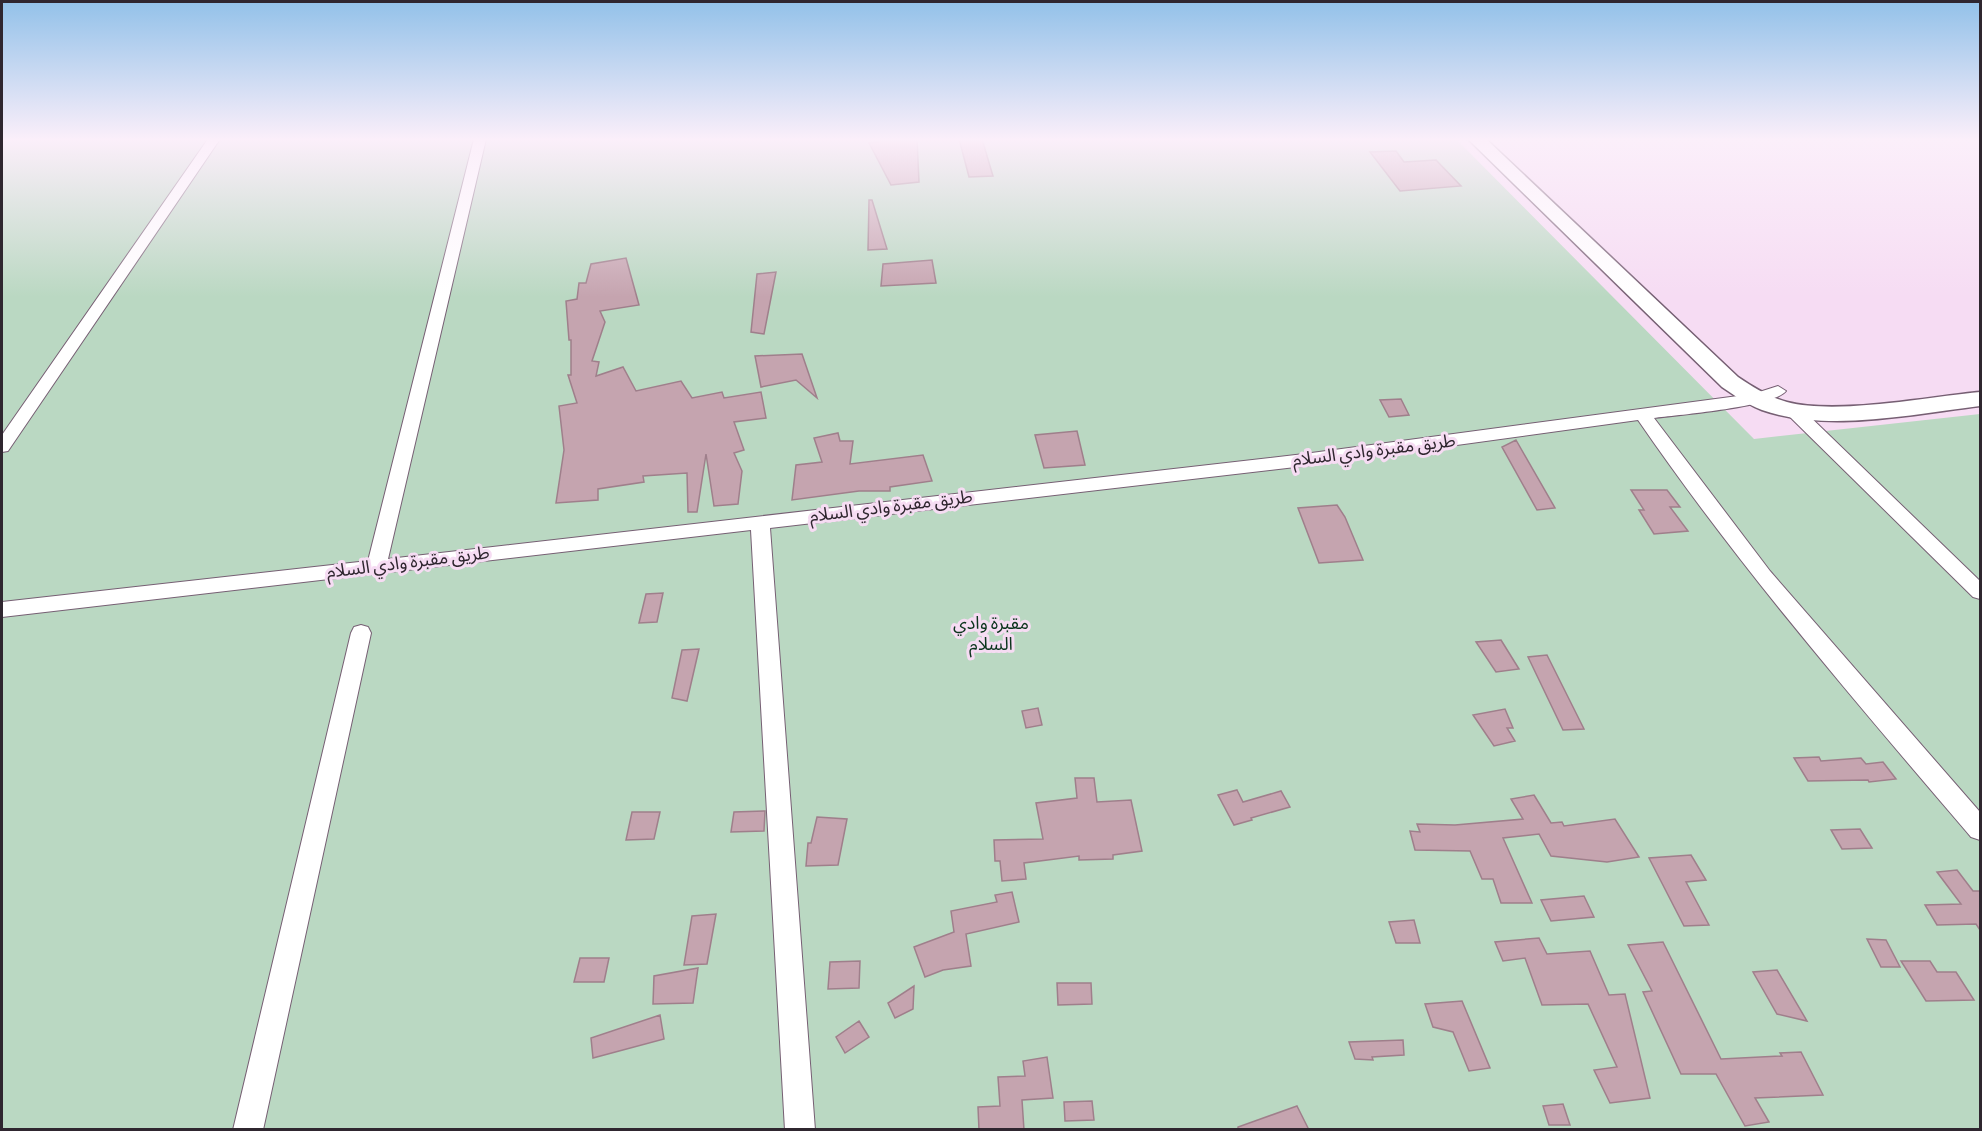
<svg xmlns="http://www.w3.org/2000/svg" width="1982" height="1131" viewBox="0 0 1982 1131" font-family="'Alegreya Sans','Noto Sans Arabic',sans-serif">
<rect width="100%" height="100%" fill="#f6dcf3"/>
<!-- green -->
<path fill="#bad8c2" d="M 2,139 L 1456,139 L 1754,439 L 1980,414 L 1980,1129 L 2,1130 Z"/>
<!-- building -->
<path fill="#c5a4af" stroke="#9f7f8b" stroke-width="1.5" d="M 878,139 L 917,139 L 919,182 L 891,185 L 869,143 L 879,142 Z
M 959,139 L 982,139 L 993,176 L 969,177 Z
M 1396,151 L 1404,162 L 1436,160 L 1461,186 L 1400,191 L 1370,152 Z
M 869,200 L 872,200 L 887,249 L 868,250 Z
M 626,258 L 639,305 L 600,311 L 605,322 L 592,361 L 599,362 L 596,376 L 623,367 L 636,391 L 681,381 L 692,398 L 722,392 L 724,398 L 761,392 L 766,418 L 734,422 L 744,450 L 734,453 L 742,471 L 738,504 L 714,506 L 706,454 L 697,512 L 688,512 L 687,473 L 643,476 L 644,482 L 598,489 L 598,500 L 556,503 L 564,450 L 559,406 L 577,403 L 568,375 L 571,375 L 571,340 L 569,340 L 566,301 L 577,299 L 579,283 L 586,283 L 591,264 Z
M 932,260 L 936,283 L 881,286 L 883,264 Z
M 776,272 L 764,334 L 751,332 L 757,274 Z
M 802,354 L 817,398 L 796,380 L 761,387 L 755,356 Z
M 1401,399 L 1409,415 L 1389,417 L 1380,400 Z
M 1077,431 L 1085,465 L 1044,468 L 1035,435 Z
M 838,433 L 840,441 L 853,441 L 850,464 L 923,455 L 932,481 L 890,487 L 890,491 L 859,491 L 792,500 L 796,465 L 822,462 L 814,438 Z
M 1516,440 L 1555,508 L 1537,510 L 1502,447 Z
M 1631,490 L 1667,490 L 1680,507 L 1670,507 L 1688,531 L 1654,534 L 1639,510 L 1644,510 Z
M 1337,505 L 1345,517 L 1363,560 L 1319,563 L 1298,508 Z
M 663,593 L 657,622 L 639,623 L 646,594 Z
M 1501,640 L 1519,669 L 1496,672 L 1476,642 Z
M 699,649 L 687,701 L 672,698 L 682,650 Z
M 1547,655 L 1584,729 L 1563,730 L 1528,657 Z
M 1038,708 L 1042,725 L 1026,728 L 1022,711 Z
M 1505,709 L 1513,728 L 1507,728 L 1515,741 L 1494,746 L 1473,715 Z
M 1819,757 L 1821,761 L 1861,758 L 1866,764 L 1883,762 L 1896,779 L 1869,782 L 1868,780 L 1808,781 L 1794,758 Z
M 1075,778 L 1094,778 L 1097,802 L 1131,800 L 1142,851 L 1113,855 L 1113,859 L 1079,860 L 1079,856 L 1024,863 L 1026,879 L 1002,881 L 1000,861 L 995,861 L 994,840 L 1043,839 L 1036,803 L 1077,798 Z
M 1237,790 L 1243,802 L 1281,791 L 1290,807 L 1251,818 L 1252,820 L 1234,825 L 1218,795 Z
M 1534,795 L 1551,823 L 1562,822 L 1564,826 L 1615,819 L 1639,857 L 1607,862 L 1551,856 L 1539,834 L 1503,838 L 1532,903 L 1501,903 L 1493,879 L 1482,879 L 1470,851 L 1415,850 L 1410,831 L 1420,832 L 1417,824 L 1455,825 L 1523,819 L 1511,799 Z
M 765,811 L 764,831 L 731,832 L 734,812 Z
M 632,812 L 660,812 L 654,839 L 626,840 Z
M 817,817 L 847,819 L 838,865 L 806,866 L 808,843 L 811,843 Z
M 1860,829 L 1872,848 L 1842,849 L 1831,830 Z
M 1691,855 L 1706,880 L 1686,882 L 1709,925 L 1684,926 L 1649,858 Z
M 1957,870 L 1973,891 L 1980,891 L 1980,930 L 1976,924 L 1937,925 L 1925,905 L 1961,904 L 1937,872 Z
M 1012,892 L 1019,922 L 966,934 L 971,966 L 943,970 L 925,977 L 914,947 L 954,932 L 951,911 L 997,902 L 995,895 Z
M 1584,896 L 1594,917 L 1551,921 L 1541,900 Z
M 716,914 L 707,964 L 684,965 L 692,916 Z
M 1414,920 L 1420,943 L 1396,943 L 1389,922 Z
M 1539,938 L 1547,954 L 1590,951 L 1609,995 L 1625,994 L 1650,1098 L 1610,1103 L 1594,1070 L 1617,1067 L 1588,1004 L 1542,1005 L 1525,958 L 1503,961 L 1495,942 Z
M 1867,939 L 1886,940 L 1900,967 L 1881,967 Z
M 1663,942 L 1721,1059 L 1782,1056 L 1780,1053 L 1801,1052 L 1823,1095 L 1755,1098 L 1769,1122 L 1745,1126 L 1716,1074 L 1681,1074 L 1643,992 L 1652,991 L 1628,945 Z
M 580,958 L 609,958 L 604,982 L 574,982 Z
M 860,961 L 859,988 L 828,989 L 830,962 Z
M 1901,961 L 1930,961 L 1937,972 L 1956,972 L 1974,1000 L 1926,1001 Z
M 698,968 L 693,1003 L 653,1004 L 654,976 Z
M 1777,970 L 1807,1021 L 1777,1014 L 1753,972 Z
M 1057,983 L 1091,983 L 1092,1004 L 1058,1005 Z
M 914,986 L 913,1009 L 895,1018 L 888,1003 Z
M 1462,1001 L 1490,1068 L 1469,1071 L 1453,1032 L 1433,1027 L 1425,1004 Z
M 660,1015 L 664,1039 L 593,1058 L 591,1038 Z
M 859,1021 L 869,1037 L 845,1053 L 836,1037 Z
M 1403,1040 L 1404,1055 L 1372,1057 L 1373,1060 L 1355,1059 L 1349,1042 Z
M 1047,1057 L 1053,1098 L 1022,1100 L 1024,1130 L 979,1130 L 978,1107 L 1000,1106 L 998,1077 L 1025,1076 L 1023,1061 Z
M 1092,1101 L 1094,1120 L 1065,1121 L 1064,1102 Z
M 1563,1104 L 1570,1125 L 1549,1125 L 1543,1106 Z
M 1297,1106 L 1309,1130 L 1238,1130 L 1238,1127 Z"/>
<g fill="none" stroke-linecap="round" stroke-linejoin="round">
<defs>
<path id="street" d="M 208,139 L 220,139 L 8,451 L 2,452 L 2,435 Z
M 474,139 L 486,139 L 388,559 L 1304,454 L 1753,394 L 1778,386 L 1786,391 C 1774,407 1678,415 1654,418 L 1770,571 L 1980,812 L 1980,840 L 1971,837 C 1855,701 1739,567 1638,420 L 1304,466 L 770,528 L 815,1130 L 785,1130 L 751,530 L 2,617 L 2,602 L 368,561 Z
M 1795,407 L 1801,408 L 1980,581 L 1980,599 L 1973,597 L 1789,416 L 1787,412 L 1789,408 Z
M 361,625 L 368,627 L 371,633 L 263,1130 L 233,1130 L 351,633 L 354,627 Z"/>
<path id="secondary" d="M 1468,139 L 1486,139 L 1738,377 C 1754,388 1769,397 1787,402 C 1837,415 1926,397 1980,392 L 1980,406 C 1913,414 1827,433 1762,410 C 1747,404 1735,396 1722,387 Z"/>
</defs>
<!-- street casing -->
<use href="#street" stroke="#765f73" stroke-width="2"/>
<!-- secondary casing -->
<use href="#secondary" stroke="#765f73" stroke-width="3"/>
<!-- street -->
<use href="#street" fill="#fff" fill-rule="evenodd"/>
<!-- secondary -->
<use href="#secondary" fill="#fff" fill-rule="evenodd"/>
</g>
<!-- sky -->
<linearGradient id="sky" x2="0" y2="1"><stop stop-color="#92c1e9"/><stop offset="0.47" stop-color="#fbeffa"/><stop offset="1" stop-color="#fbeffa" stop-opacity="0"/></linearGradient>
<rect width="1982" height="297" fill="url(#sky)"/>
<g text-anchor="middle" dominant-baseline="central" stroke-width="6" stroke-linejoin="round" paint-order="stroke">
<!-- street labels -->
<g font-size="18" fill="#2f262f" stroke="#f6dcf3">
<text transform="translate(1374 451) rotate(-7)">طريق مقبرة وادي السلام</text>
<text transform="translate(891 507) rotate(-7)">طريق مقبرة وادي السلام</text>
<text transform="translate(408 563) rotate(-7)">طريق مقبرة وادي السلام</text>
</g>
<!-- park labels -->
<g font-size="18" fill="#0b341c" stroke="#f6dcf3">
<text x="991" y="624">مقبرة وادي<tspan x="991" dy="21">السلام</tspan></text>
</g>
</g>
<!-- border -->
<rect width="1982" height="1131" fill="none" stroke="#2f262f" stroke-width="6"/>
</svg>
